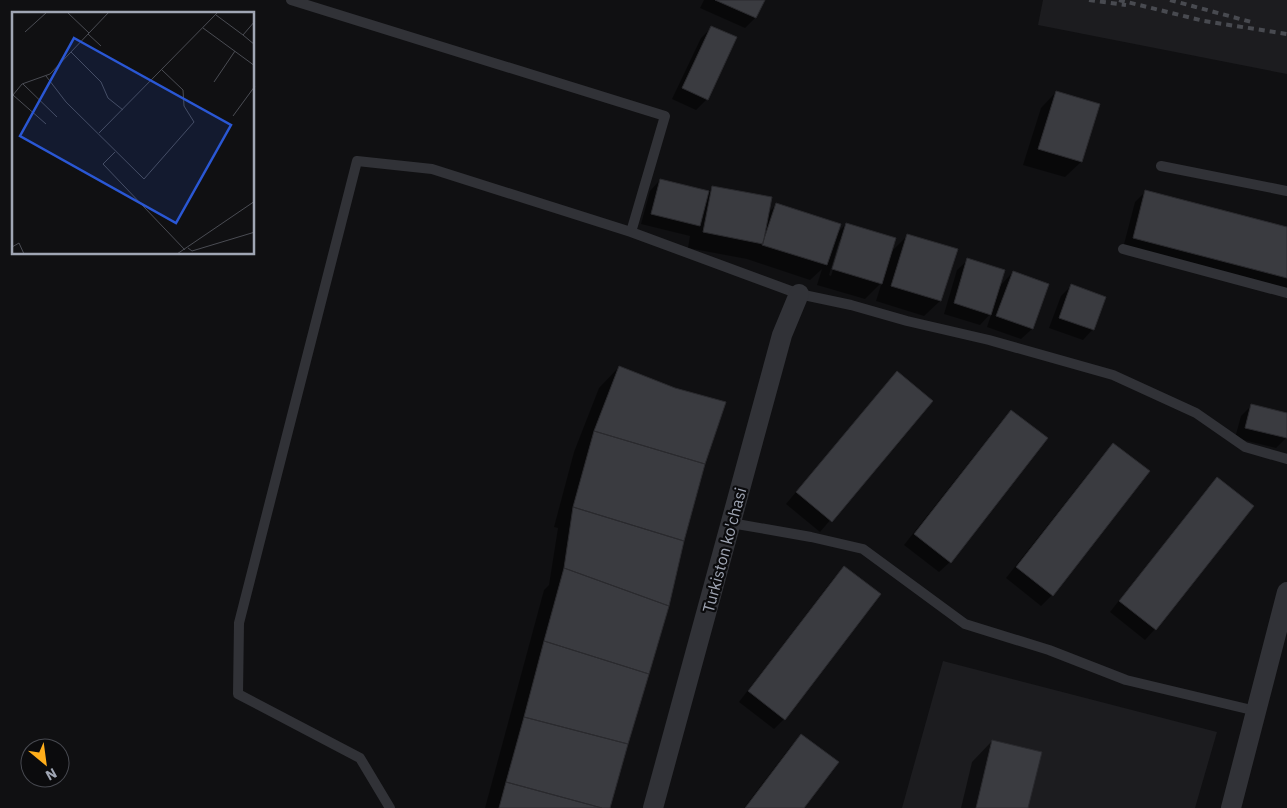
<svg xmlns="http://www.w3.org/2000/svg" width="1287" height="808" viewBox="0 0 1287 808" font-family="'IBM Plex Sans',sans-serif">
<rect width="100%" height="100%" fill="#101012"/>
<!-- built -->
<path fill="#1c1c1f" d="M 1043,0 L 1287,0 L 1287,74 L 1038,25 Z
M 943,661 L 1217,732 L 1195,808 L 902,808 Z"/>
<!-- shadow -->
<path fill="#0007" fill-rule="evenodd" d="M 704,0 L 763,0 L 755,18 L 745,28 L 700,8 Z
M 712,27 L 707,99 L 696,110 L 672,99 L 701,38 Z
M 1056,92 L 1098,105 L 1081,162 L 1065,177 L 1023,165 L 1041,108 Z
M 660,180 L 708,192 L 713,187 L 768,213 L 776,205 L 836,234 L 846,224 L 890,253 L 908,235 L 940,301 L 924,316 L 876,301 L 882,282 L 865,299 L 817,285 L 822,269 L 810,280 L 747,259 L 688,248 L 690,236 L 641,224 L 650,191 ZM 839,241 L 842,241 L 831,276 L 829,275 Z
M 1146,191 L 1287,228 L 1287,291 L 1123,248 L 1135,202 Z
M 968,260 L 999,287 L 1013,272 L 1032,329 L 1021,339 L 987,327 L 992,312 L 980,325 L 944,314 L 957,270 Z
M 1071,286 L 1093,329 L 1083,340 L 1049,328 L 1061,296 Z
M 619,367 L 704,463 L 609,808 L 485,808 L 544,590 L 549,585 L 558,528 L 554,527 L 574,452 L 599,388 Z
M 887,383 L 932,401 L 820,532 L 786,504 Z
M 1252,405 L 1287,414 L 1287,437 L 1276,448 L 1235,438 L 1241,416 Z
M 1011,411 L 1046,439 L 950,562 L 939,572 L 904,545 L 1001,422 Z
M 1113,444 L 1052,595 L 1041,606 L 1006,578 L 1103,455 Z
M 1217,479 L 1155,629 L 1145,640 L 1110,612 L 1207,489 Z
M 844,568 L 784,719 L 774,729 L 739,702 L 834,578 Z
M 802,736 L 802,808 L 744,808 L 791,746 Z
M 992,741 L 1027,808 L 961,808 L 972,762 Z"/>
<!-- building -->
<path fill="#3a3b40" stroke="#2a2a2e" d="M 715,0 L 765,0 L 756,18 Z
M 711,26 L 737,37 L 708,100 L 682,88 Z
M 1056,91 L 1100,104 L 1082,162 L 1038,149 Z
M 660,179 L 709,191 L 700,226 L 651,214 Z
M 712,186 L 772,197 L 763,244 L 703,232 Z
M 1145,190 L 1287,227 L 1287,278 L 1133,238 Z
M 776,203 L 841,224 L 827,265 L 762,245 Z
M 846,223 L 896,238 L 882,284 L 832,269 Z
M 907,234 L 958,249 L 941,301 L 891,286 Z
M 967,258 L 1005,270 L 991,315 L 954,303 Z
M 1013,271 L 1049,284 L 1033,329 L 996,316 Z
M 1071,284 L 1106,297 L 1094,330 L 1059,318 Z
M 619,366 L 675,388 L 726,402 L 705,464 L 594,431 Z
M 897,371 L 933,401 L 832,522 L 796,492 Z
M 1251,404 L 1287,413 L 1287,438 L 1245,428 Z
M 1011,410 L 1048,438 L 951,563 L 914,534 Z
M 594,431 L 705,464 L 684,541 L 573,507 Z
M 1113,443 L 1150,471 L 1053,596 L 1016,567 Z
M 1217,477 L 1254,506 L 1156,630 L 1119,601 Z
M 573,507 L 684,541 L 669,606 L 564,568 Z
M 844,566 L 881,594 L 785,720 L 748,691 Z
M 564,568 L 669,606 L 649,674 L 544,641 Z
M 544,641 L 649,674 L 628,744 L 524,717 Z
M 524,717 L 628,744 L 610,808 L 602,808 L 506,782 Z
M 801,734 L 839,762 L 804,808 L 745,808 Z
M 992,740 L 1042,752 L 1028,808 L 976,808 Z
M 506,782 L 602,808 L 499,808 Z"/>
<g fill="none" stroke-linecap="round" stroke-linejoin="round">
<!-- lane -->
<path stroke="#313237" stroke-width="10" d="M 291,0 L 665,116 L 631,232
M 1161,166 L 1287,191
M 1123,249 L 1287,293
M 731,523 L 811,537 L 863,549 L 965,624 L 1049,650 L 1126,680 L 1256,711
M 390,808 L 360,758 L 238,694 L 239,623 L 357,161 L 432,169 L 631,232 L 799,294 L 851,305 L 907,321 L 989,340 L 1113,375 L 1196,413 L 1245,447 L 1287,459"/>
<!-- street -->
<path stroke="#313237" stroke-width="20" d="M 653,808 L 782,335 L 799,294
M 1231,808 L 1287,592"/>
<!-- rail -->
<path stroke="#484a50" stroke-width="4" stroke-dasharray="6 5" stroke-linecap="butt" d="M 1089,0 L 1126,5
M 1119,0 L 1204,21 L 1287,34
M 1170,0 L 1255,23"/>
</g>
<g text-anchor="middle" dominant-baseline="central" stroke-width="4.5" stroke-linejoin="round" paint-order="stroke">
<!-- street labels -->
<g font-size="16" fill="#a0a6b4" stroke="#0b0b0d">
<text transform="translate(724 550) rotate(-75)">Turkiston ko'chasi</text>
</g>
</g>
<!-- overview -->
<g transform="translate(12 12)">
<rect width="242" height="242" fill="#101012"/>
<path fill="none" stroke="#4a4c53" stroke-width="1" d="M 55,0 L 77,21M 204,3 L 231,23 L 243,9M 191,16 L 243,54M 13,20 L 35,0M 76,22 L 89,34M 231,23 L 243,33M 59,40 L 89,70 L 96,86 L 111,98M 34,64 L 54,90 L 132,167 L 182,110 L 172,94 L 171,78 L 150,58M 202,70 L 223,39M 11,72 L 45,105M 221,104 L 243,74M 34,112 L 1,83 L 10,72 L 38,62 L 97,0M 87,121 L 206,0M 103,140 L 91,152 L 173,238M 0,235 L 7,231 L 12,242M 176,236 L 180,239 L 243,220M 165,242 L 243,189"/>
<path fill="#2a57d4" fill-opacity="0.15" stroke="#2a57d4" stroke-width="2.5" d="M 62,26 L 219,113 L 164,211 L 8,124 Z"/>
<rect width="242" height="242" fill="none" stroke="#a0a6b4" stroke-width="2.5"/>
</g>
<!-- north arrow -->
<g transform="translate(45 763) rotate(151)"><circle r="24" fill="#0b0b0d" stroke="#474950"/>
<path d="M0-4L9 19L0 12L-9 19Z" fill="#ffae1b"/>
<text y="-8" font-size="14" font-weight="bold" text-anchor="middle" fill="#a0a6b4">N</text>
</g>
</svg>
